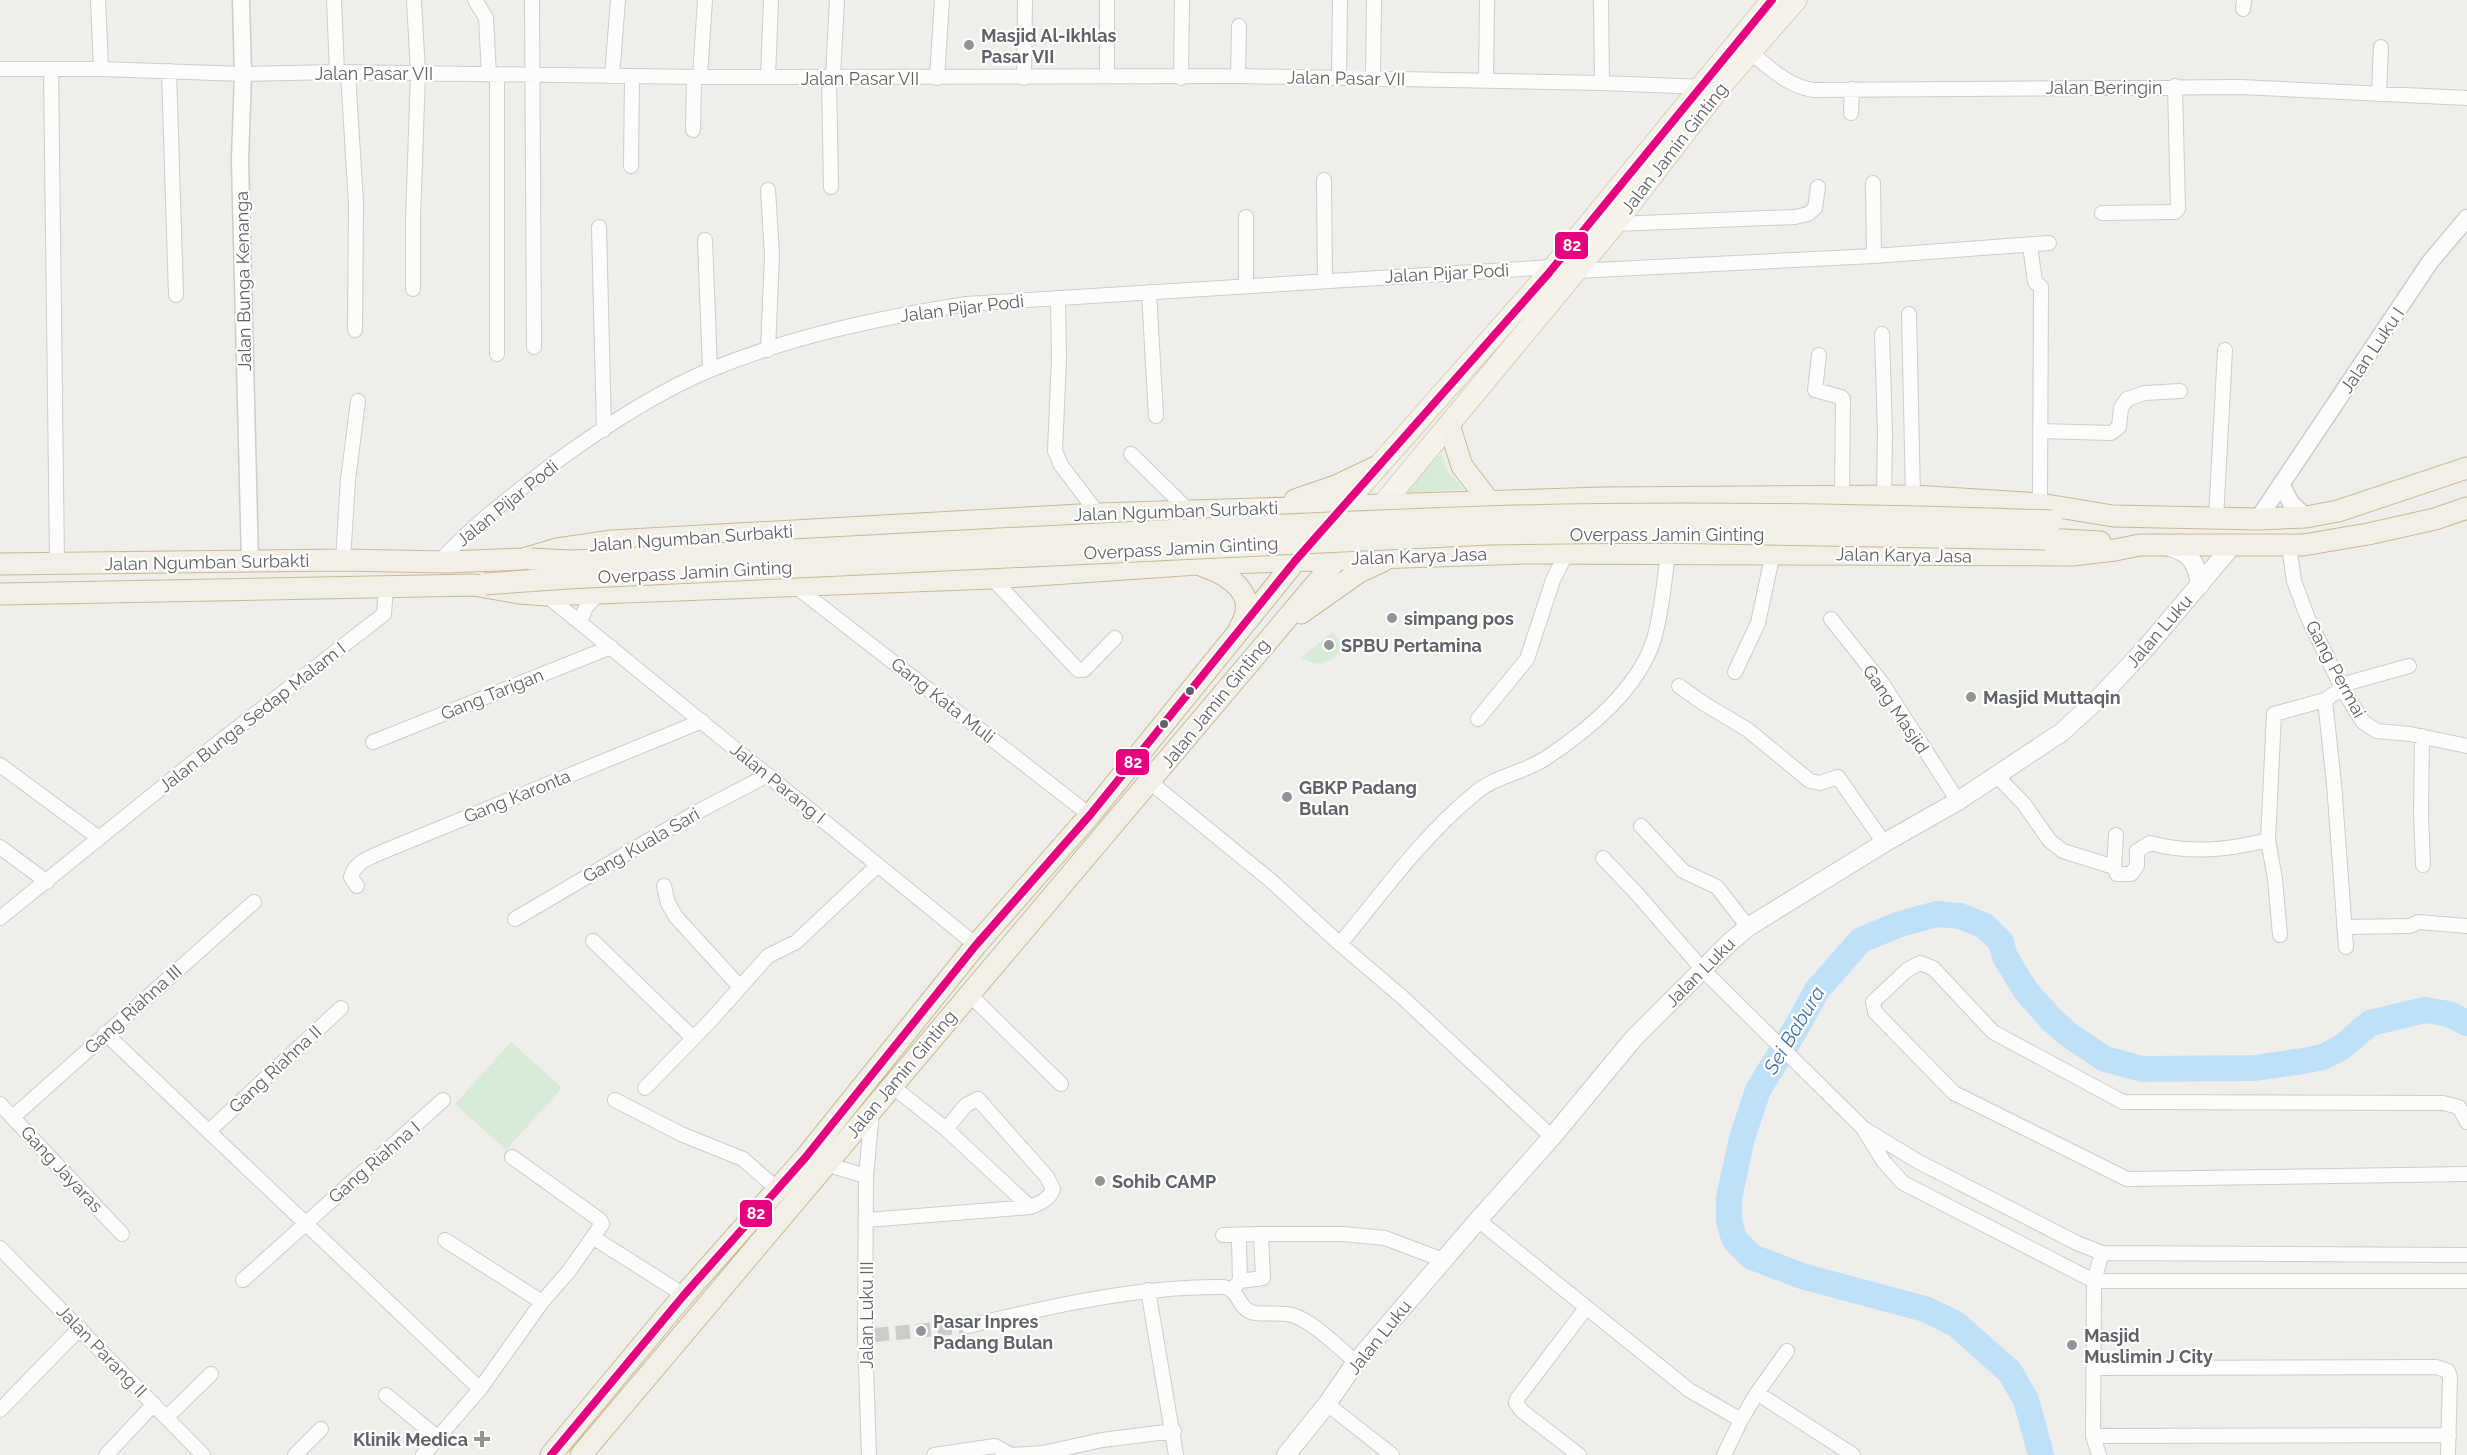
<svg xmlns="http://www.w3.org/2000/svg" width="2467" height="1455" viewBox="0 0 2467 1455" font-family="Raleway,sans-serif">
<rect width="100%" height="100%" fill="#efeeea"/>
<!-- green -->
<path fill="#d8ebd6" d="M 1441,454 L 1448,472 L 1464,489 L 1403,494 Z
M 1333,632 C 1342,642 1342,648 1334,659 L 1316,664 L 1300,658 Z
M 511,1042 L 562,1088 L 506,1150 L 455,1104 Z"/>
<g fill="none" stroke-linecap="round" stroke-linejoin="round">
<!-- river -->
<path stroke="#bfe0f9" stroke-width="26" d="M 2041,1455 L 2026,1400 L 2010,1372 L 1956,1324 L 1925,1309 L 1805,1277 L 1752,1257 L 1734,1239 L 1729,1220 L 1729,1198 L 1742,1138 L 1758,1090 L 1795,1030 L 1817,990 L 1861,940 L 1900,924 L 1937,914 L 1960,916 L 1985,926 L 2001,942 L 2005,957 L 2026,991 L 2051,1019 L 2069,1035 L 2105,1059 L 2142,1069 L 2255,1068 L 2303,1061 L 2323,1057 L 2342,1047 L 2370,1023 L 2425,1010 L 2449,1014 L 2467,1023"/>
<!-- minor-tunnel -->
<path stroke="#cbcbca" stroke-width="14" stroke-dasharray="14 7" stroke-linecap="butt" d="M 875,1335 L 968,1326"/>
<defs>
<path id="minor" d="M 98,0 L 101,69
M 334,0 L 337,72
M 475,0 L 486,18 L 489,75
M 532,0 L 534,347
M 1601,0 L 1602,83
M 2243,9 L 2244,0
M 1751,53 C 1770,68 1789,87 1814,90 L 2241,87 L 2467,98
M 0,69 L 101,69 L 243,74 L 337,72 L 700,77 L 1238,76 L 1602,83 L 1704,87
M 51,69 L 57,563
M 169,71 L 176,295
M 348,73 L 356,203 L 355,330
M 612,76 L 618,0
M 833,76 L 837,0
M 1107,76 L 1107,0
M 1238,76 L 1239,26
M 700,77 L 705,0
M 768,77 L 771,0
M 829,78 L 831,187
M 937,78 L 942,0
M 1024,78 L 1025,0
M 1181,78 L 1182,0
M 1339,78 L 1340,0
M 1373,79 L 1374,0
M 1486,81 L 1487,0
M 2379,94 L 2381,47
M 1851,113 L 1852,89
M 693,130 L 694,77
M 631,166 L 632,76
M 1324,180 L 1325,280
M 1873,183 L 1874,256
M 2102,213 L 2175,212 L 2178,209 L 2175,86
M 1246,217 L 1246,285
M 1615,224 L 1795,217 L 1808,214 L 1815,208 L 1818,187
M 599,227 L 604,430
M 705,240 L 710,369
M 2031,253 L 2035,282 L 2041,287 L 2040,504
M 1576,271 L 1874,256 L 2049,243
M 413,289 L 413,219 L 418,73 L 414,0
M 1149,292 L 1156,416
M 1058,298 L 1059,359 L 1055,451 L 1061,465 L 1098,514
M 1909,314 L 1913,496
M 1882,334 L 1885,433 L 1884,496
M 768,350 L 772,255 L 768,190
M 497,354 L 497,75
M 1819,355 L 1815,390 L 1841,397 L 1843,399 L 1842,497
M 2040,431 L 2111,433 L 2119,427 L 2121,408 L 2127,399 L 2145,393 L 2180,391
M 1131,454 L 1189,511
M 2216,519 L 2225,350
M 2289,546 L 2294,581 L 2307,616 L 2342,688 L 2363,722 L 2377,731 L 2410,734 L 2467,746
M 343,560 L 348,480 L 358,401
M 440,561 C 468,530 500,505 532,480 C 582,441 652,394 710,370 C 792,336 879,318 966,304 L 1553,267
M 992,578 L 1078,670 L 1084,670 L 1115,638
M 795,586 L 1090,815
M 546,595 L 976,945
M 1831,619 L 1882,683 L 1958,801
M 580,622 L 586,607 L 599,593
M 1735,672 L 1758,623 L 1773,553
M 2341,685 L 2409,666
M 1679,686 L 1703,703 L 1748,730 L 1810,781 L 1820,783 L 1838,777 L 1884,843
M 2325,700 L 2334,784 L 2346,947
M 1478,719 L 1527,659 L 1553,580 L 1566,554
M 2422,736 L 2421,814 L 2423,865
M 373,742 L 611,647
M 0,765 L 99,838
M 1997,776 L 2024,804 L 2050,841 L 2063,851 L 2114,867 L 2117,874 L 2131,874 L 2137,866 L 2137,851 L 2150,843 C 2191,854 2228,850 2268,840 L 2274,714 L 2325,700 L 2342,688
M 1150,782 L 1269,879 L 1340,944 L 1402,997 L 1552,1137
M 1641,826 L 1683,871 L 1717,887 L 1748,927
M 2268,840 L 2275,879 L 2280,935
M 0,847 L 47,882
M 1603,858 L 1638,895 L 1703,970 L 1863,1128 L 1917,1161 L 2077,1243 L 2102,1253 L 2467,1255
M 2114,867 L 2116,835
M 357,886 L 351,877 C 355,862 369,858 382,852 L 702,721
M 664,886 L 668,903 L 676,917 L 740,987
M 0,918 L 191,764 L 384,614 L 386,587
M 515,919 L 697,812 L 768,775
M 2344,927 L 2410,926 L 2418,922 L 2467,926
M 593,941 L 693,1038
M 1340,944 C 1382,893 1422,837 1473,795 C 1495,775 1522,774 1546,758 C 1588,730 1638,690 1654,639 C 1662,612 1664,582 1668,554
M 968,993 L 1061,1084
M 105,1033 L 480,1389
M 892,1086 L 946,1129 L 1030,1207
M 645,1088 L 712,1019 L 768,956 L 796,942 L 878,865
M 615,1100 L 681,1134 L 743,1159 L 776,1188
M 0,1104 L 122,1234
M 13,1117 L 254,902
M 2467,1122 L 2459,1107 L 2443,1103 L 2123,1102 L 1993,1032 L 1933,968 L 1920,963 L 1907,970 L 1873,1002 L 1875,1012 L 1954,1093 L 2127,1179 L 2467,1174
M 1864,1130 L 1884,1162 L 1903,1183 L 2094,1281 L 2467,1281
M 209,1131 L 341,1008
M 825,1164 L 866,1176
M 867,1220 L 1030,1207 C 1040,1203 1049,1200 1053,1189 L 1047,1177 L 978,1099 L 966,1105 L 946,1129
M 1478,1220 L 1689,1390 L 1741,1420 L 1757,1393 L 1853,1455
M 1261,1234 L 1343,1234 L 1385,1238 L 1443,1260
M 1223,1235 L 1261,1234 L 1263,1278 L 1240,1281 L 1232,1290
M 594,1238 L 684,1295
M 445,1240 L 542,1302
M 1239,1242 L 1240,1281
M 0,1248 L 203,1455
M 243,1280 L 443,1100
M 1148,1290 L 1176,1455
M 968,1326 C 1052,1306 1138,1286 1224,1287 C 1239,1290 1238,1307 1251,1312 C 1262,1316 1279,1311 1292,1315 C 1313,1321 1339,1348 1356,1362
M 2095,1368 L 2436,1367 L 2448,1371 L 2450,1377 L 2448,1455
M 1757,1393 L 1787,1351
M 386,1395 L 438,1438
M 1327,1404 L 1392,1455
M 0,1410 L 80,1328
M 167,1417 L 211,1374
M 2093,1436 L 2449,1435
M 106,1455 L 154,1404
M 295,1455 L 321,1429
M 423,1455 L 480,1389 L 542,1302 L 569,1271 L 602,1224 L 600,1220 L 512,1157
M 869,1455 L 865,1336 L 866,1176 L 872,1112
M 934,1455 L 995,1446 L 1011,1455 L 1043,1453 L 1102,1440 L 1174,1431
M 1579,1455 L 1522,1411 L 1516,1403 L 1517,1399 L 1586,1308
M 1724,1455 L 1741,1420
M 2099,1455 L 2093,1436 L 2094,1281 L 2102,1253"/>
<path id="tertiary" d="M 241,0 L 243,74 L 240,160 L 250,562
M 2281,484 L 2291,503 L 2306,517
M 2258,519 L 2430,262 L 2467,218"/>
<path id="secondary" d="M 2169,547 C 2191,552 2197,564 2200,585
M 1286,1455 L 1327,1404 L 1356,1362 L 1478,1220 L 1552,1137 L 1634,1038 L 1729,943 L 1748,927 L 1884,843 L 1958,801 L 2062,732 L 2098,699 L 2145,649 L 2232,546"/>
<path id="primary" d="M 1383,504 L 1615,224 L 1720,87 L 1796,0
M 1344,505 L 1548,274 L 1772,0"/>
<path id="trunk" d="M 1449,425 L 1462,466 L 1488,500
M 1295,500 L 1336,486 L 1378,466
M 2045,539 L 2100,542
M 0,564 L 343,560 L 447,562 L 523,559 L 557,549 L 612,541 L 1098,514 L 1602,498 L 1913,496 L 2040,504 L 2113,516 L 2258,519 L 2306,517 L 2338,511 L 2467,468
M 1203,566 C 1230,575 1260,595 1240,627
M 0,594 L 474,585 L 519,593 L 546,595 L 992,578 L 1197,564 L 1525,553 L 2072,555 L 2115,550 L 2140,545 L 2303,545 L 2368,534 L 2435,519 L 2467,508
M 1301,613 L 1359,572 L 1383,561
M 551,1455 L 684,1295 L 805,1158 L 976,945 L 1090,815 L 1302,553
M 581,1455 L 1342,553"/>
</defs>
<!-- minor casing -->
<use href="#minor" stroke="#cbcccc" stroke-width="16"/>
<!-- tertiary casing -->
<use href="#tertiary" stroke="#cbcccc" stroke-width="19"/>
<!-- secondary casing -->
<use href="#secondary" stroke="#cacacb" stroke-width="20"/>
<!-- primary casing -->
<use href="#primary" stroke="#d7ceb8" stroke-width="23"/>
<!-- trunk casing -->
<use href="#trunk" stroke="#c8b996" stroke-width="23"/>
<!-- minor -->
<use href="#minor" stroke="#fdfcfc" stroke-width="14"/>
<!-- tertiary -->
<use href="#tertiary" stroke="#fdfcfc" stroke-width="16"/>
<!-- secondary -->
<use href="#secondary" stroke="#fdfcfc" stroke-width="18"/>
<!-- primary -->
<use href="#primary" stroke="#f4f2e9" stroke-width="21"/>
<!-- trunk -->
<use href="#trunk" stroke="#f2f0e6" stroke-width="21"/>
<defs>
<path id="trunk-bridge" d="M 531,559 L 570,561 C 876,547 1181,527 1486,517 C 1674,511 1864,515 2052,521
M 485,584 L 568,578 L 1490,534 L 1657,532 L 2045,539"/>
</defs>
<!-- trunk-bridge casing -->
<use href="#trunk-bridge" stroke="#c8b996" stroke-width="23" stroke-linecap="butt"/>
<!-- trunk-bridge -->
<use href="#trunk-bridge" stroke="#f2f0e6" stroke-width="21"/>
<defs>
<path id="bus-1" d="M 551,1455 L 684,1295 L 805,1158 L 976,945 L 1090,815 L 1295,561 L 1548,274 L 1772,0"/>
</defs>
<!-- bus-1 casing -->
<use href="#bus-1" stroke="#fff" stroke-width="12"/>
<!-- bus-1 -->
<use href="#bus-1" stroke="#e5007d" stroke-width="8"/>
</g>
<!-- markers -->
<g fill="#919496" stroke="#fff" stroke-width="2">
<circle cx="969" cy="45" r="6"/>
<circle cx="1392" cy="618" r="6"/>
<circle cx="1329" cy="645" r="6"/>
<circle cx="1971" cy="697" r="6"/>
<circle cx="1287" cy="797" r="6"/>
<circle cx="1100" cy="1181" r="6"/>
<circle cx="921" cy="1331" r="6"/>
<circle cx="2072" cy="1345" r="6"/>
<path d="M479 1430h6v6h6v6h-6v6h-6v-6h-6v-6h6z"/>
</g>
<g fill="#5f6368" stroke="#fff" stroke-width="2">
<circle cx="1190" cy="691" r="5"/>
<circle cx="1164" cy="724" r="5"/>
</g>
<g text-anchor="middle" dominant-baseline="central" stroke-width="4.5" stroke-linejoin="round" paint-order="stroke">
<!-- poi labels -->
<g font-size="18" font-weight="bold" fill="#5f6368" stroke="#fff" text-anchor="start">
<text x="981" y="35">Masjid Al-Ikhlas<tspan x="981" dy="21">Pasar VII</tspan></text>
<text x="1404" y="618">simpang pos</text>
<text x="1341" y="645">SPBU Pertamina</text>
<text x="1983" y="697">Masjid Muttaqin</text>
<text x="1299" y="787">GBKP Padang<tspan x="1299" dy="21">Bulan</tspan></text>
<text x="1112" y="1181">Sohib CAMP</text>
<text x="933" y="1321">Pasar Inpres<tspan x="933" dy="21">Padang Bulan</tspan></text>
<text x="2084" y="1335">Masjid<tspan x="2084" dy="21">Muslimin J City</tspan></text>
<text x="468" y="1439" text-anchor="end">Klinik Medica</text>
</g>
<!-- street labels -->
<g font-size="18" fill="#5f6368" stroke="#fff">
<text x="374" y="73">Jalan Pasar VII</text>
<text x="860" y="78">Jalan Pasar VII</text>
<text transform="translate(1346 78) rotate(1)">Jalan Pasar VII</text>
<text x="2104" y="87">Jalan Beringin</text>
<text transform="translate(1674 148) rotate(-52)">Jalan Jamin Ginting</text>
<text transform="translate(1447 273) rotate(-3)">Jalan Pijar Podi</text>
<text transform="translate(243 281) rotate(-91)">Jalan Bunga Kenanga</text>
<text transform="translate(962 308) rotate(-7)">Jalan Pijar Podi</text>
<text transform="translate(2372 350) rotate(-56)">Jalan Luku I</text>
<text transform="translate(507 503) rotate(-39)">Jalan Pijar Podi</text>
<text transform="translate(1176 511) rotate(-2)">Jalan Ngumban Surbakti</text>
<text x="1667" y="534">Overpass Jamin Ginting</text>
<text transform="translate(691 538) rotate(-4)">Jalan Ngumban Surbakti</text>
<text transform="translate(1181 548) rotate(-3)">Overpass Jamin Ginting</text>
<text transform="translate(1904 555) rotate(1)">Jalan Karya Jasa</text>
<text transform="translate(1419 556) rotate(-2)">Jalan Karya Jasa</text>
<text transform="translate(207 562) rotate(-1)">Jalan Ngumban Surbakti</text>
<text transform="translate(695 572) rotate(-3)">Overpass Jamin Ginting</text>
<text transform="translate(2159 631) rotate(-49)">Jalan Luku</text>
<text transform="translate(2336 669) rotate(62)">Gang Permai</text>
<text transform="translate(492 694) rotate(-22)">Gang Tarigan</text>
<text transform="translate(943 700) rotate(38)">Gang Kata Muli</text>
<text transform="translate(1215 703) rotate(-51)">Jalan Jamin Ginting</text>
<text transform="translate(1896 709) rotate(56)">Gang Masjid</text>
<text transform="translate(252 717) rotate(-38)">Jalan Bunga Sedap Malam I</text>
<text transform="translate(778 783) rotate(39)">Jalan Parang I</text>
<text transform="translate(517 796) rotate(-22)">Gang Karonta</text>
<text transform="translate(641 845) rotate(-30)">Gang Kuala Sari</text>
<text transform="translate(1700 972) rotate(-45)">Jalan Luku</text>
<text transform="translate(133 1009) rotate(-42)">Gang Riahna III</text>
<text transform="translate(275 1069) rotate(-43)">Gang Riahna II</text>
<text transform="translate(901 1074) rotate(-50)">Jalan Jamin Ginting</text>
<text transform="translate(374 1162) rotate(-41)">Gang Riahna I</text>
<text transform="translate(62 1169) rotate(47)">Gang Jayaras</text>
<text transform="translate(866 1315) rotate(-90)">Jalan Luku III</text>
<text transform="translate(1379 1337) rotate(-51)">Jalan Luku</text>
<text transform="translate(102 1351) rotate(46)">Jalan Parang II</text>
</g>
<!-- water labels -->
<g font-size="20" font-style="italic" fill="#4174aa" stroke="#fff">
<text transform="translate(1794 1030) rotate(-59)">Sei Babura</text>
</g>
</g>
<g stroke="#fff" stroke-width="2">
<rect x="1554" y="231" width="35" height="29" rx="6" fill="#e5007d"/>
<rect x="1115" y="748" width="35" height="28" rx="6" fill="#e5007d"/>
<rect x="739" y="1199" width="34" height="29" rx="6" fill="#e5007d"/>
</g>
<g font-size="16" text-anchor="middle" font-weight="bold" fill="#fff">
<text x="1572" y="251">82</text>
<text x="1133" y="768">82</text>
<text x="756" y="1219">82</text>
</g>
</svg>
